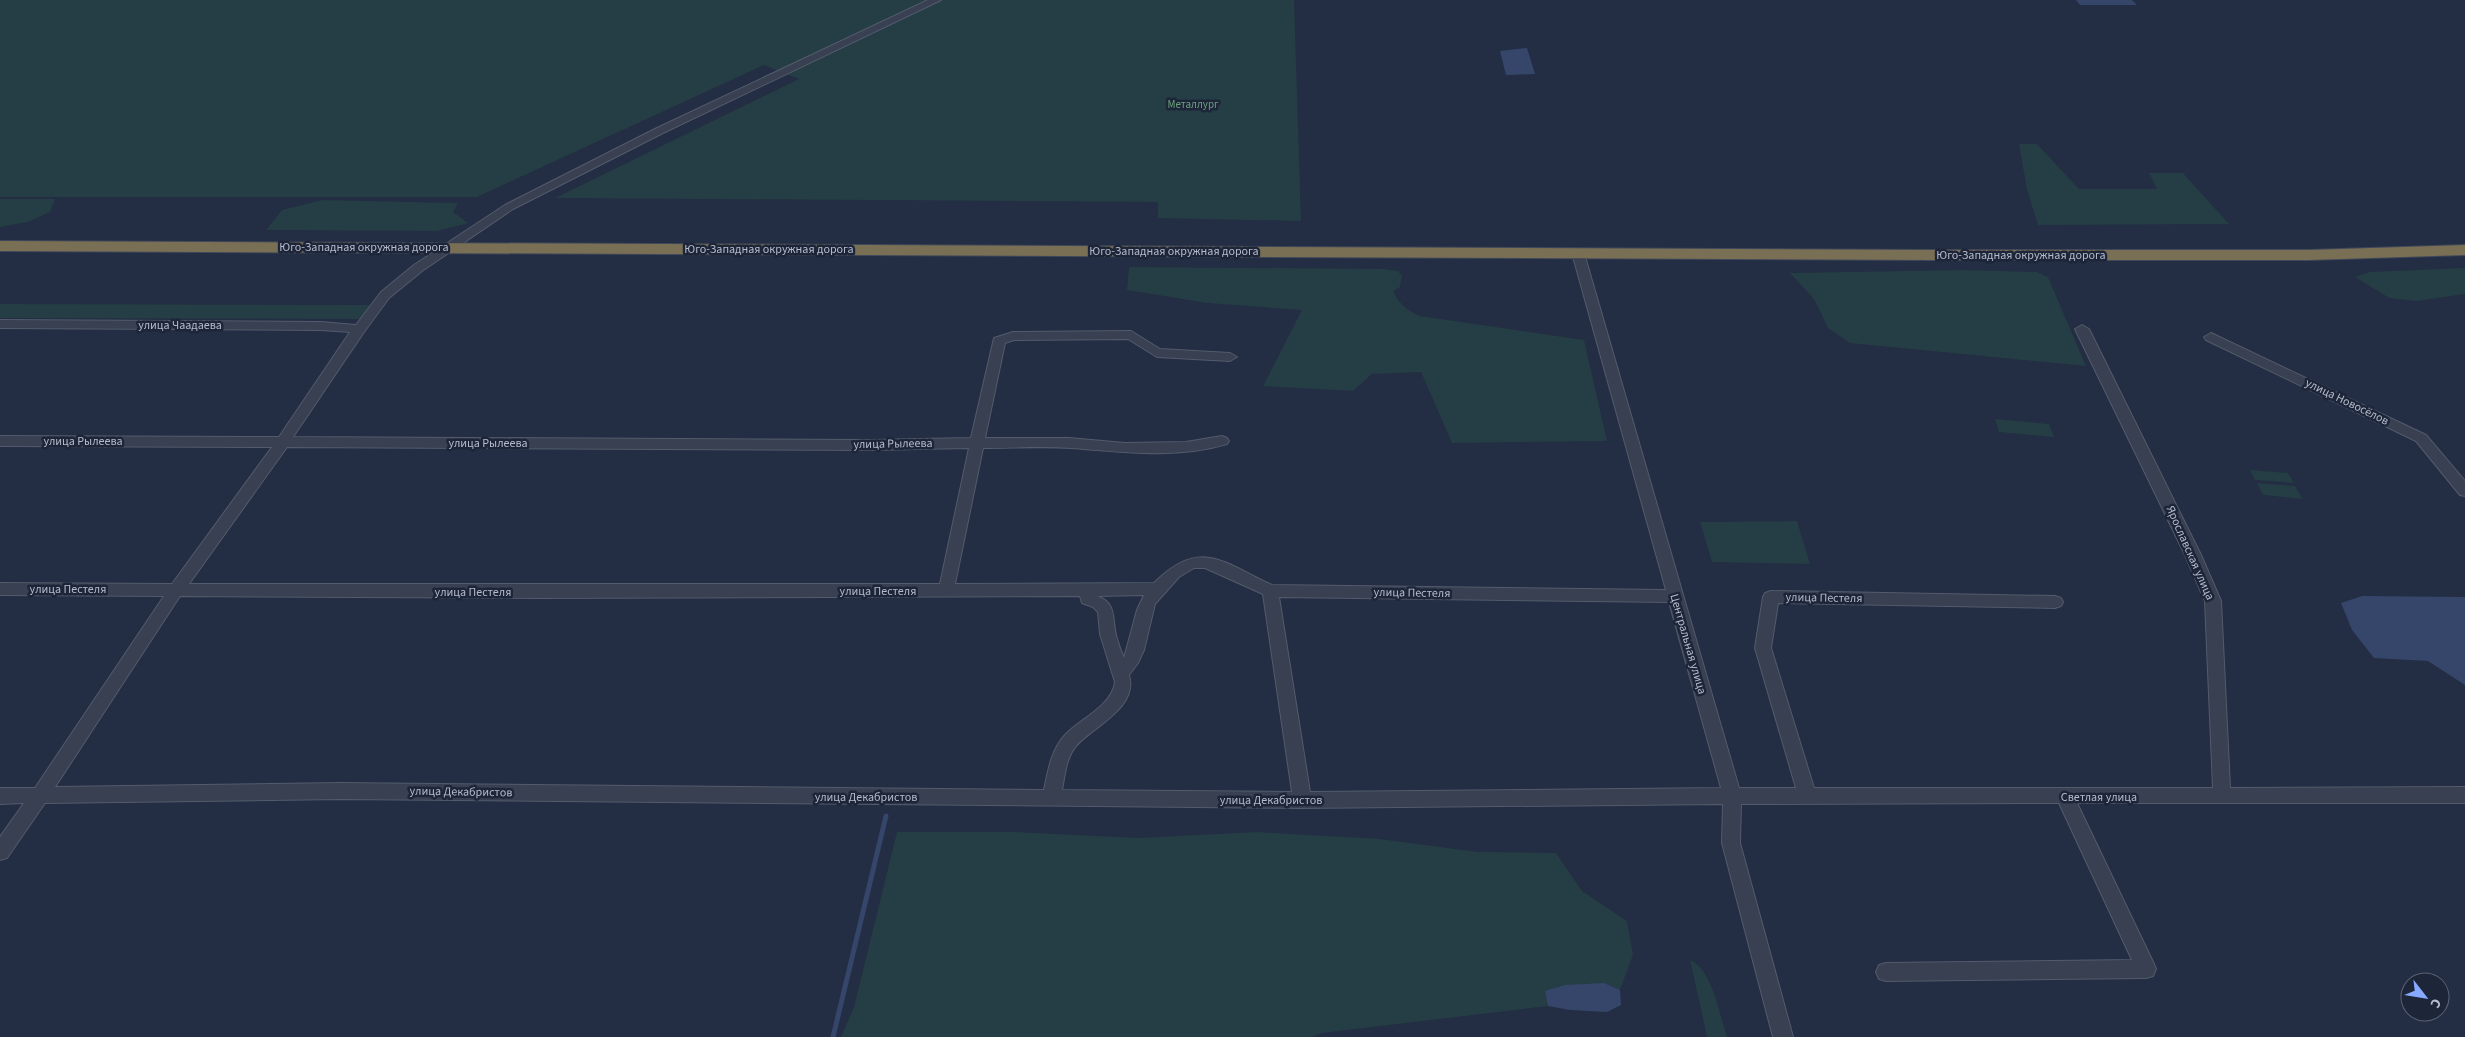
<svg xmlns="http://www.w3.org/2000/svg" width="2465" height="1037" viewBox="0 0 2465 1037" font-family="'Source Sans 3',sans-serif">
<rect width="100%" height="100%" fill="#232d43"/>
<!-- green -->
<path fill="#253d44" d="M 0,0 L 1294,0 L 1301,221 L 1158,218 L 1158,202 L 555,198 L 799,79 L 764,65 L 477,197 L 0,197 Z
M 2019,144 L 2037,144 L 2079,189 L 2157,189 L 2149,173 L 2183,173 L 2229,224 L 2038,225 L 2027,190 Z
M 0,199 L 55,199 L 50,212 L 28,222 L 0,227 Z
M 322,200 L 458,203 L 453,212 L 468,223 L 437,231 L 266,230 L 282,210 Z
M 1129,267 L 1383,269 L 1398,271 L 1402,276 L 1400,287 L 1393,291 C 1399,304 1407,310 1420,316 L 1584,340 L 1607,441 L 1452,443 L 1421,372 L 1372,374 L 1353,391 L 1263,386 L 1302,310 L 1207,303 L 1127,290 Z
M 2465,268 L 2465,294 L 2417,301 L 2389,298 L 2355,277 L 2370,272 Z
M 1964,270 L 2037,272 L 2048,277 L 2086,366 L 1850,343 L 1828,328 L 1814,299 L 1790,273 Z
M 0,304 L 370,305 L 360,319 L 0,318 Z
M 1995,419 L 2049,424 L 2054,437 L 1999,432 Z
M 2250,470 L 2288,473 L 2294,483 L 2255,480 Z
M 2257,483 L 2295,486 L 2303,499 L 2263,495 Z
M 1797,521 L 1810,564 L 1712,562 L 1700,522 Z
M 897,832 L 1015,832 L 1138,838 L 1257,832 L 1380,839 L 1478,852 L 1556,853 L 1582,891 L 1627,921 L 1633,955 L 1620,990 L 1604,983 L 1545,991 L 1548,1006 L 1322,1033 L 1312,1037 L 841,1037 L 854,1007 Z
M 1690,960 C 1712,968 1720,1016 1727,1037 L 1707,1037 Z"/>
<!-- water -->
<path fill="#36466b" d="M 2076,0 L 2132,0 L 2137,5 L 2080,5 Z
M 1527,48 L 1535,74 L 1506,75 L 1500,51 Z
M 2362,596 L 2465,597 L 2465,685 L 2428,661 L 2374,658 L 2352,630 L 2341,603 Z
M 1604,983 L 1620,990 L 1621,1005 L 1607,1012 L 1570,1010 L 1548,1006 L 1545,991 L 1565,985 Z"/>
<g fill="none" stroke-linecap="round" stroke-linejoin="round">
<!-- stream -->
<path stroke="#36466b" stroke-width="5" d="M 833,1037 L 886,816"/>
<defs>
<path id="minor" d="M 928,0 L 941,0 L 663,133 L 513,209 L 422,271 L 389,298 L 364,332 L 293,437 L 870,440 L 971,438 L 994,338 L 1013,332 L 1131,331 L 1160,349 L 1230,353 L 1237,357 L 1230,361 L 1157,357 L 1128,339 L 1014,340 L 1005,343 L 985,438 L 1069,438 L 1125,443 L 1186,442 L 1222,436 L 1227,438 L 1229,441 L 1227,444 C 1177,459 1123,452 1071,448 C 1042,446 1013,448 983,448 L 955,584 L 1154,583 C 1200,537 1222,562 1272,585 L 1666,590 L 1572,253 L 1578,249 L 1584,253 L 1739,788 L 1796,788 L 1755,648 L 1763,597 L 1765,593 L 1771,591 L 2055,596 L 2061,598 L 2063,602 L 2061,606 L 2055,608 L 1778,603 L 1771,648 L 1814,788 L 2213,788 L 2205,601 L 2185,555 L 2075,329 L 2082,325 L 2089,329 L 2201,555 L 2221,601 L 2230,788 L 2465,787 L 2465,803 L 2077,803 L 2153,962 L 2156,969 L 2153,976 L 2146,978 L 1886,981 L 1879,979 L 1876,972 L 1879,965 L 1886,963 L 2132,960 L 2059,803 L 1741,804 L 1740,843 L 1793,1037 L 1773,1037 L 1722,843 L 1723,804 L 1302,808 L 341,799 L 45,803 L 7,858 L 0,860 L 0,837 L 24,803 L 0,804 L 0,788 L 35,788 L 164,596 L 0,595 L 0,583 L 172,584 L 272,447 L 0,446 L 0,436 L 279,437 L 350,332 L 321,330 L 0,328 L 0,320 L 321,322 L 356,325 L 381,292 L 414,265 L 505,205 L 655,129 ZM 287,447 L 870,450 L 969,448 L 940,584 L 189,584 ZM 1194,568 L 1205,568 L 1263,594 L 1292,792 L 1062,790 C 1065,775 1066,758 1076,746 C 1094,726 1139,707 1129,675 L 1138,663 L 1144,650 L 1155,604 L 1179,577 ZM 1144,595 L 1137,610 L 1124,658 C 1121,651 1118,643 1116,635 C 1112,618 1117,603 1097,596 ZM 180,596 L 538,598 L 1080,596 L 1082,603 L 1093,607 L 1098,612 L 1100,634 L 1115,682 C 1112,706 1080,719 1065,735 C 1051,750 1048,771 1044,790 L 341,783 L 55,787 ZM 1279,597 L 1669,602 L 1721,788 L 1310,792 Z
M 2211,333 L 2426,435 L 2465,481 L 2465,496 L 2460,495 L 2416,441 L 2206,340 L 2204,337 Z"/>
<path id="highway" d="M 0,241 L 1932,250 L 2309,250 L 2465,245 L 2465,255 L 2309,260 L 1932,260 L 0,251 Z"/>
</defs>
<!-- minor casing -->
<use href="#minor" stroke="#535b6c" stroke-width="2"/>
<!-- highway casing -->
<use href="#highway" stroke="#40485a" stroke-width="2"/>
<!-- minor -->
<use href="#minor" fill="#384052" fill-rule="evenodd"/>
<!-- highway -->
<use href="#highway" fill="#796f54" fill-rule="evenodd"/>
</g>
<g text-anchor="middle" dominant-baseline="central" stroke-width="5" stroke-linejoin="round" paint-order="stroke">
<!-- far-park labels -->
<g font-size="11" fill="#6aa07c" stroke="#1d2538">
<text x="1193" y="104">Металлург</text>
</g>
<!-- street labels -->
<g font-size="12" fill="#b5bbcc" stroke="#1d2538">
<text x="364" y="247">Юго-Западная окружная дорога</text>
<text x="769" y="249">Юго-Западная окружная дорога</text>
<text x="1174" y="251">Юго-Западная окружная дорога</text>
<text x="2021" y="255">Юго-Западная окружная дорога</text>
<text x="180" y="325">улица Чаадаева</text>
<text transform="translate(2347 402) rotate(26)">улица Новосёлов</text>
<text x="83" y="441">улица Рылеева</text>
<text x="488" y="443">улица Рылеева</text>
<text transform="translate(893 444) rotate(-1)">улица Рылеева</text>
<text transform="translate(2190 553) rotate(66)">Ярославская улица</text>
<text x="68" y="589">улица Пестеля</text>
<text x="878" y="591">улица Пестеля</text>
<text x="473" y="592">улица Пестеля</text>
<text transform="translate(1412 593) rotate(1)">улица Пестеля</text>
<text transform="translate(1824 598) rotate(1)">улица Пестеля</text>
<text transform="translate(1688 644) rotate(74)">Центральная улица</text>
<text transform="translate(461 792) rotate(1)">улица Декабристов</text>
<text x="866" y="797">улица Декабристов</text>
<text x="2099" y="797">Светлая улица</text>
<text x="1271" y="800">улица Декабристов</text>
</g>
</g>
<!-- north arrow -->
<g transform="translate(2425 997) rotate(121)"><circle r="24" fill="#1d2538" stroke="#5a6173"/>
<path d="M0-4L9 19L0 12L-9 19Z" fill="#87a9ff"/>
<text y="-8" font-size="14" font-weight="bold" text-anchor="middle" fill="#b5bbcc">С</text>
</g>
</svg>
